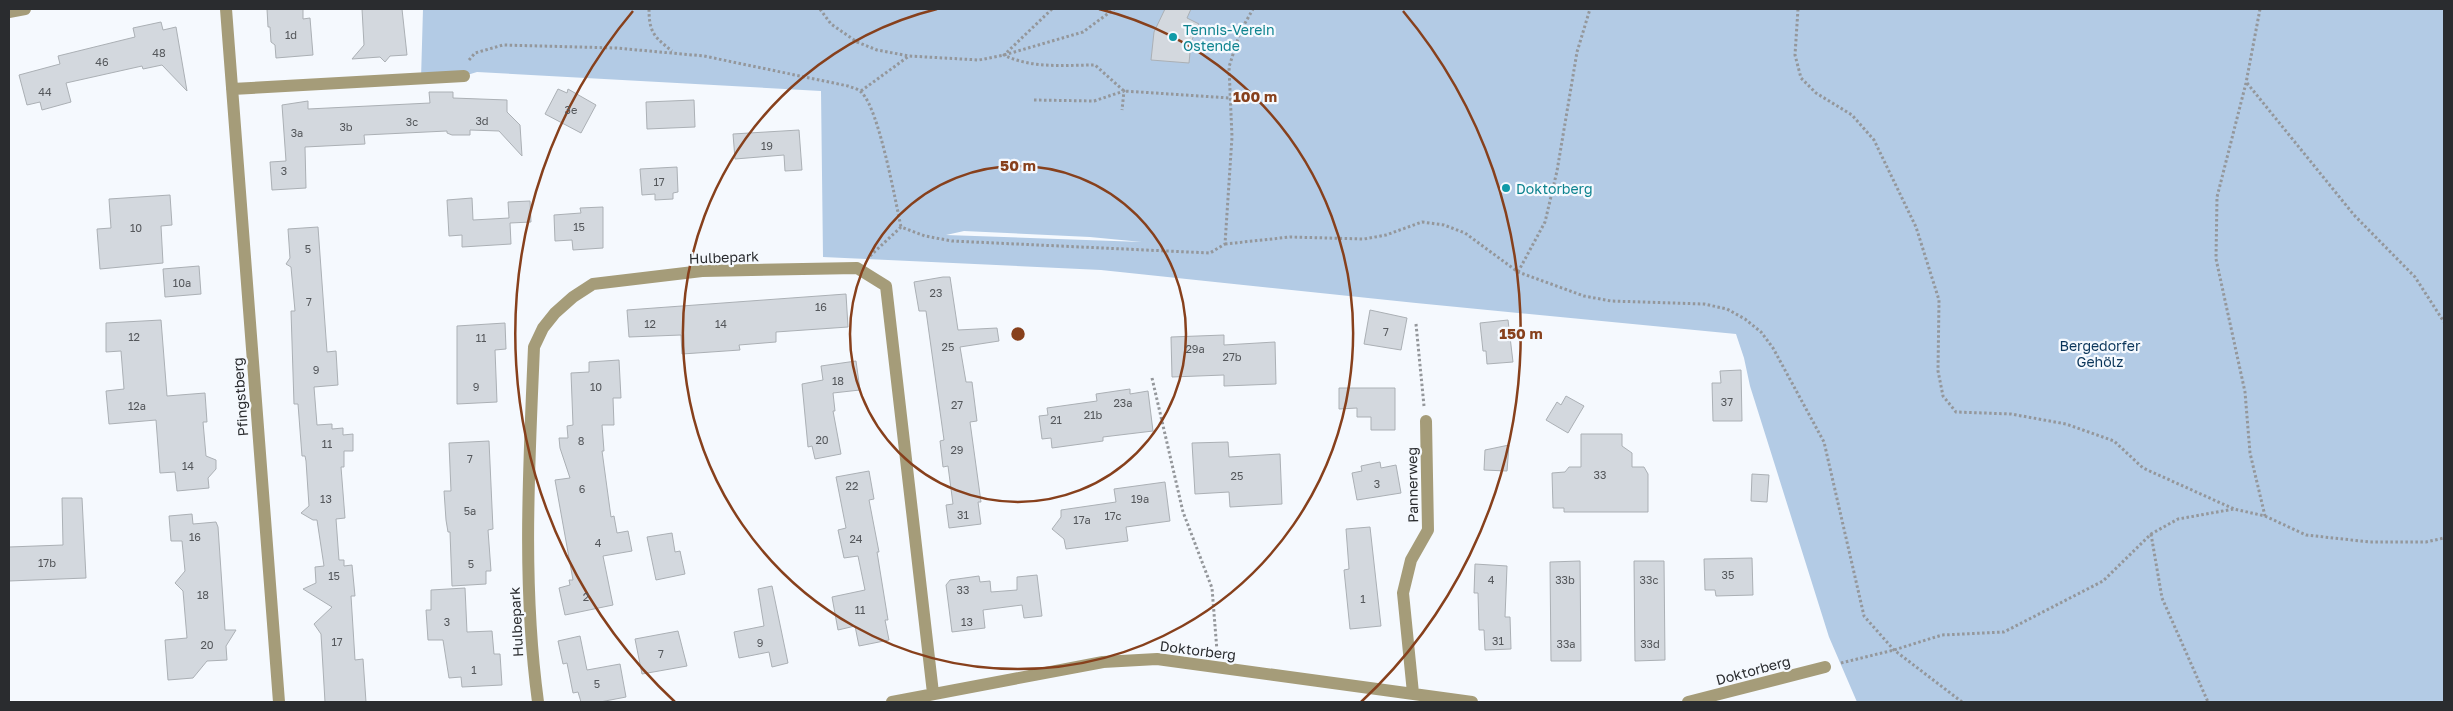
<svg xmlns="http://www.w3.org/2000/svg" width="2453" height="711" viewBox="0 0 2453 711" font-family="'Golos Text',sans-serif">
<rect width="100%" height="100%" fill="#f5f9fe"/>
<!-- green -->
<path fill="#b3cbe5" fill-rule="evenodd" d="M 423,9 L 2444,9 L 2444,702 L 1857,702 L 1829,637 L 1750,386 L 1744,358 L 1736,334 L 1416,303 L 1101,270 L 823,257 L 821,91 L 477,72 L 464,76 L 421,79 ZM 964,231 L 1090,237 L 1142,242 L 946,235 Z"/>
<!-- building -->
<path fill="#d3d8de" stroke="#abb0b5" d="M 267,9 L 303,9 L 303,19 L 310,18 L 313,55 L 276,58 L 275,45 L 271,42 L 270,27 L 268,27 Z
M 362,9 L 402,9 L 407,55 L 390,56 L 385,62 L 380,57 L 352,59 L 364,45 Z
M 1165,9 L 1191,9 L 1187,18 L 1199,24 L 1191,42 L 1189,63 L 1151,60 L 1154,32 Z
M 161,22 L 163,30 L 176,27 L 187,91 L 162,65 L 143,69 L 142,66 L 66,83 L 71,102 L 42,110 L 40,102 L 27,105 L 19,75 L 60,64 L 58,56 L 135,37 L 133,28 Z
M 558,89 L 567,93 L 568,89 L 596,105 L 581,133 L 545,114 Z
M 429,92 L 453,92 L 453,98 L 507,100 L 507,112 L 520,125 L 522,156 L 499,131 L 470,130 L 470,135 L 452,135 L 447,133 L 447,131 L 364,135 L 365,144 L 305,147 L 306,188 L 272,190 L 270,162 L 286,161 L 282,105 L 308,101 L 308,109 L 430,103 Z
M 694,100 L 695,127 L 647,129 L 646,102 Z
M 799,130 L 802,170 L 785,171 L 784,155 L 735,159 L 733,134 Z
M 677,167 L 678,192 L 673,193 L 673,199 L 655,200 L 655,194 L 642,195 L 640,169 Z
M 170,195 L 172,225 L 161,226 L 163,263 L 100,269 L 97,229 L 111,228 L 109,199 Z
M 472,198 L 473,220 L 509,218 L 508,202 L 530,201 L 531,222 L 510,223 L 511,244 L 462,247 L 462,235 L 449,236 L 447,200 Z
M 603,207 L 603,248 L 573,250 L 572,240 L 555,241 L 554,215 L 581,213 L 580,208 Z
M 318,227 L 327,352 L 336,351 L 338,385 L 314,387 L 317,425 L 332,424 L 332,429 L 343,428 L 343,435 L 353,434 L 353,451 L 344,451 L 344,467 L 341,467 L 345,518 L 336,519 L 339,560 L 344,560 L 344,566 L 352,565 L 355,596 L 351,596 L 355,660 L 363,659 L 366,702 L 325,702 L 321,634 L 314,624 L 332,607 L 303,589 L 316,583 L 315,567 L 324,566 L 317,520 L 313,520 L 301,513 L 309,506 L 306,461 L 305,456 L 302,456 L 298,404 L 294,404 L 291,311 L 295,311 L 291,267 L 286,264 L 290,258 L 288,229 Z
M 199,266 L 201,294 L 165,297 L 163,269 Z
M 943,277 L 950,277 L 958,330 L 997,328 L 999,341 L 960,347 L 966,382 L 972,382 L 977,421 L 970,422 L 981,502 L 978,502 L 981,524 L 949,528 L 946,505 L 953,504 L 948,466 L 943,467 L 940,441 L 944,440 L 926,311 L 919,311 L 914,282 Z
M 846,294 L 848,327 L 776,332 L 776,342 L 739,345 L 740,350 L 682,354 L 681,335 L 629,337 L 627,310 Z
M 1370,310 L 1407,318 L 1401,350 L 1364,344 Z
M 161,320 L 167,396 L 205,393 L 207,422 L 203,422 L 206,456 L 216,460 L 216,469 L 208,478 L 209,488 L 177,491 L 175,472 L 160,473 L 156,420 L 109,424 L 106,391 L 124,389 L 121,351 L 106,352 L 106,323 Z
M 1508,320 L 1513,362 L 1487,364 L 1486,351 L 1483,351 L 1480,323 Z
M 505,323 L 506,349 L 495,350 L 497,402 L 457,404 L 457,326 Z
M 1224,335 L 1224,345 L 1275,342 L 1276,384 L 1224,386 L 1224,375 L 1172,377 L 1171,337 Z
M 619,360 L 621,398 L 613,398 L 614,425 L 602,425 L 604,451 L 602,451 L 611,517 L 614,516 L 617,533 L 628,531 L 632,551 L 603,556 L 613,605 L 565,615 L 559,588 L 570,585 L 569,580 L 573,580 L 555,480 L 570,478 L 560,448 L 559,438 L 568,438 L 567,426 L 573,425 L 571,373 L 589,372 L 589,362 Z
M 856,361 L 860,390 L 833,393 L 835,411 L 833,411 L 841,454 L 815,459 L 812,446 L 808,447 L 802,384 L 823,380 L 821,366 Z
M 1741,370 L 1742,421 L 1713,421 L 1712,383 L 1721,383 L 1720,371 Z
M 1339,388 L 1395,388 L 1395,430 L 1371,430 L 1371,417 L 1357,417 L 1357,408 L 1339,409 Z
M 1130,389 L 1130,394 L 1148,391 L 1153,431 L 1103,437 L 1103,441 L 1052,448 L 1051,438 L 1042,439 L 1039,416 L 1048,415 L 1047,408 L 1097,401 L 1096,394 Z
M 1566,396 L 1584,406 L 1568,433 L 1546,420 L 1557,402 L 1561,405 Z
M 1581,434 L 1622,434 L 1622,446 L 1632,453 L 1632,467 L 1644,467 L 1648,474 L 1648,512 L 1564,512 L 1564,508 L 1553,508 L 1552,473 L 1565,472 L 1569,467 L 1581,467 Z
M 489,441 L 493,529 L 488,530 L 491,571 L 486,571 L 486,584 L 452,586 L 450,532 L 448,532 L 446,520 L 444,491 L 451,491 L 449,443 Z
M 1228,442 L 1229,457 L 1280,454 L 1282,504 L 1230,507 L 1229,492 L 1195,494 L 1192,443 Z
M 1509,445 L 1507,471 L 1484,470 L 1485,450 Z
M 1380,462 L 1381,468 L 1396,465 L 1401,493 L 1357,500 L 1352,473 L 1362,471 L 1361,466 Z
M 869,471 L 874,499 L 869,500 L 879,552 L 877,552 L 888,620 L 885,620 L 889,640 L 859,646 L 855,626 L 838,630 L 832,597 L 865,590 L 858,556 L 844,558 L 838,530 L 846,528 L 836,477 Z
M 1752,474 L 1769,475 L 1767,502 L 1751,501 Z
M 1165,482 L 1170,521 L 1126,527 L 1128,541 L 1066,549 L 1064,539 L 1052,529 L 1061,517 L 1061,510 L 1116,502 L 1114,489 Z
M 62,498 L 82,498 L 86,578 L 9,581 L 9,547 L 63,545 Z
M 192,514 L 193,524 L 216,522 L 218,527 L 225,630 L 236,630 L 226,646 L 227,660 L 207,661 L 193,678 L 168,680 L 165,640 L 187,638 L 183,591 L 175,583 L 185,571 L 182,541 L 171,541 L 169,516 Z
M 1370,527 L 1381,626 L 1350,629 L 1344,570 L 1349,569 L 1346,529 Z
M 672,533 L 675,552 L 680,551 L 685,574 L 656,580 L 647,537 Z
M 1752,558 L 1753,595 L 1716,596 L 1715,590 L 1705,590 L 1704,559 Z
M 1580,561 L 1581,661 L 1551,661 L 1550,562 Z
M 1634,561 L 1664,561 L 1665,660 L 1635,661 Z
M 1475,564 L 1507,566 L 1505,617 L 1510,617 L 1511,649 L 1485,650 L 1484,630 L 1479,630 L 1478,593 L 1474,593 Z
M 1037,575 L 1042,616 L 1024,618 L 1022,605 L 983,610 L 985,628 L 952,632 L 946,585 L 950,580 L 979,576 L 980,582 L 990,581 L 991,592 L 1017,590 L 1017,577 Z
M 772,586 L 788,663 L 772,667 L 769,652 L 739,658 L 734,632 L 764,626 L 758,589 Z
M 465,588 L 467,632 L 492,631 L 494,654 L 500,654 L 502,685 L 462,687 L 461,677 L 449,678 L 443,640 L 428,640 L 426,610 L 431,610 L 431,590 Z
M 678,631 L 687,666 L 642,674 L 635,639 Z
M 580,636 L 587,670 L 620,664 L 626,697 L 600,702 L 581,702 L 578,692 L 573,693 L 567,663 L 563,664 L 558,641 Z"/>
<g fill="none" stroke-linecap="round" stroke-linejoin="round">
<!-- path -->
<path stroke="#94979b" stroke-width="3" stroke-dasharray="2.5 2.5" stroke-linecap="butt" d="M 649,9 C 649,32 654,37 672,51
M 820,9 L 831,24 L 857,42 L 877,50 L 909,56 L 979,60 L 1004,55 L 1083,32 L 1114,9
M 1052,9 L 1004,55 C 1032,69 1065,65 1095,65 L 1124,91 L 1230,98
M 1798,9 L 1795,55 L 1801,78 L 1816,93 L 1852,115 L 1874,140 L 1916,227 L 1939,300 L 1938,371 L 1943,396 L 1956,412 L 2011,414 L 2066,424 L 2114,441 L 2143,468 L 2234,509
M 2260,9 L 2246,83 L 2217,197 L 2216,259 L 2245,392 L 2250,453 L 2265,516
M 469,60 L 475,53 L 503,45 L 616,48 L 704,56 L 848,86 C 853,88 859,89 862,93 C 879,110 895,199 901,227
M 2247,83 L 2354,215 L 2415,277 L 2444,322
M 861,91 L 909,56
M 1034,100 L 1094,101 L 1124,91 L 1122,110
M 1225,244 L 1290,237 L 1364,239 L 1386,235 L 1422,222 L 1444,225 L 1465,233 L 1518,272 L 1584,296 L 1611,301 L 1704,304 L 1727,309 L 1745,319 L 1761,332 L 1773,348 L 1824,442 L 1864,616 L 1894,650 L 1962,702
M 870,256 L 901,227 L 925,236 L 952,241 L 1210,253 L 1225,244 L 1232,137 L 1229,67 L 1240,32 L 1253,9
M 1518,272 L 1545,222 L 1557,171 L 1577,52 L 1590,9
M 1416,324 L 1424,406
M 1152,378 L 1183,512 L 1212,588 L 1217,651
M 2151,534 L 2162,598 L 2208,702
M 1841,663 L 1894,650 L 1942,635 L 2004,632 L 2103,581 L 2151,534 L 2178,519 L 2234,509 L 2265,516 L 2306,535 L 2370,542 L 2426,542 L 2444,538"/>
<!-- minor -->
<path stroke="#a59c79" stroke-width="12" d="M 226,9 L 279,702
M 9,12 L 25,9
M 232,89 L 464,76
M 1413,693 L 1403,593 L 1411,560 L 1428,530 L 1426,421
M 538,702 C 522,584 529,466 534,347 L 543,328 L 555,313 L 573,297 L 593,284 L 702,271 L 857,268 L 886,286 L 933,693
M 892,702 L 1103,662 L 1157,659 L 1472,702
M 1688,702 L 1825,667"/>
</g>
<!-- distance rings -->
<g fill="none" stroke="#87401c" stroke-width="2.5">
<circle cx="1018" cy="334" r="168"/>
<path d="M1099 9A335 335 0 1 1 937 9"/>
<path d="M675 702A503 503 0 0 1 633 11M1403 11A503 503 0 0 1 1361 702"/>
</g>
<!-- markers -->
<g fill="#0f9aa8" stroke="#f5f9fe" stroke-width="2">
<circle cx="1173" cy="37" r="5"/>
<circle cx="1506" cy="188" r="5"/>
</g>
<g text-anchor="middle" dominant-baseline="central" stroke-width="4.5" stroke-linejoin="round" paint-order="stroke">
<!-- number labels -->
<g font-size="11" fill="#54575b">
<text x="291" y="34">1d</text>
<text x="159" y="52">48</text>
<text x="102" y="61">46</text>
<text x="45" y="91">44</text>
<text x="571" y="109">3e</text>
<text x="482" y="120">3d</text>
<text x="412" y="121">3c</text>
<text x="346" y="126">3b</text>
<text x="297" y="132">3a</text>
<text x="767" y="145">19</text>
<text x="284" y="170">3</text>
<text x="659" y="181">17</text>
<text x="579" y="226">15</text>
<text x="136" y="227">10</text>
<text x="308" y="248">5</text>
<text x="182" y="282">10a</text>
<text x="936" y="292">23</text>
<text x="309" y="301">7</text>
<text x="821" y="306">16</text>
<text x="650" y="323">12</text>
<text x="721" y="323">14</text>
<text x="1386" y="331">7</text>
<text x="134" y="336">12</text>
<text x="481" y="337">11</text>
<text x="948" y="346">25</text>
<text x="1195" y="348">29a</text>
<text x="1232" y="356">27b</text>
<text x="316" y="369">9</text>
<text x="838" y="380">18</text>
<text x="476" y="386">9</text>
<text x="596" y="386">10</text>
<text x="1727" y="401">37</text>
<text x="1123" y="402">23a</text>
<text x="957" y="404">27</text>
<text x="137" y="405">12a</text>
<text x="1093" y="414">21b</text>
<text x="1056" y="419">21</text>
<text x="822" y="439">20</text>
<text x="581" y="440">8</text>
<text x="327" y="443">11</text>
<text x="957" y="449">29</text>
<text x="470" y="458">7</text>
<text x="188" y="465">14</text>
<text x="1600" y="474">33</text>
<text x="1237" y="475">25</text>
<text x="1377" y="483">3</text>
<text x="852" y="485">22</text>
<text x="582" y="488">6</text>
<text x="326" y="498">13</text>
<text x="1140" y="498">19a</text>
<text x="470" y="510">5a</text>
<text x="963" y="514">31</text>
<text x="1113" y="515">17c</text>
<text x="1082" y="519">17a</text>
<text x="195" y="536">16</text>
<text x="856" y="538">24</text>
<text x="598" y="542">4</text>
<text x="47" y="562">17b</text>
<text x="471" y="563">5</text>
<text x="1728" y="574">35</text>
<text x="334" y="575">15</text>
<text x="1491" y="579">4</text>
<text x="1565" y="579">33b</text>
<text x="1649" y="579">33c</text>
<text x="963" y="589">33</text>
<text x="203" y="594">18</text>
<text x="586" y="596">2</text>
<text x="1363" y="598">1</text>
<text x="860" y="609">11</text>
<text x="447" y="621">3</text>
<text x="967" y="621">13</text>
<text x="1498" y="640">31</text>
<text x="337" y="641">17</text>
<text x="760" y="642">9</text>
<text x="1566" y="643">33a</text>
<text x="1650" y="643">33d</text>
<text x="207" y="644">20</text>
<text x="661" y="653">7</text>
<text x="474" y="669">1</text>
<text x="597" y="683">5</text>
</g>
<!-- culture labels -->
<g font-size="14" fill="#0d838f" stroke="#f5f9fe" text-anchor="start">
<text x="1183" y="29">Tennis-Verein<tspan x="1183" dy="16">Ostende</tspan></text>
<text x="1516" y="188">Doktorberg</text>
</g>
<!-- street labels -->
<g font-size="14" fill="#2a2c2f" stroke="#f5f9fe">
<text transform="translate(724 257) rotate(-2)">Hulbepark</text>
<text transform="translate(240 397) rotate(-94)">Pfingstberg</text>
<text transform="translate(1412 485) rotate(-91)">Pannerweg</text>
<text transform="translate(516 622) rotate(-93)">Hulbepark</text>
<text transform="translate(1198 650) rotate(7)">Doktorberg</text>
<text transform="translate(1753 670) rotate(-15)">Doktorberg</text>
</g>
<!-- park labels -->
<g font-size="14" fill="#093459" stroke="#f5f9fe">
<text x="2100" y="345">Bergedorfer<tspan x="2100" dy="16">Gehölz</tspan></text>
</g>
</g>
<circle cx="1018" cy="334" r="8" fill="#87401c" stroke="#f5f9fe" stroke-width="2.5"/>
<g font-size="15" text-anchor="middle" font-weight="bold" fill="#87401c" stroke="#f5f9fe" stroke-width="4.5" stroke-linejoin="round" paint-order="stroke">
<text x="1255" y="102">100 m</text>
<text x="1018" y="171">50 m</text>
<text x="1521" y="339">150 m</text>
</g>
<!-- border -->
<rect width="2453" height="711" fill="none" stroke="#2a2c2f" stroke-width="20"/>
</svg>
